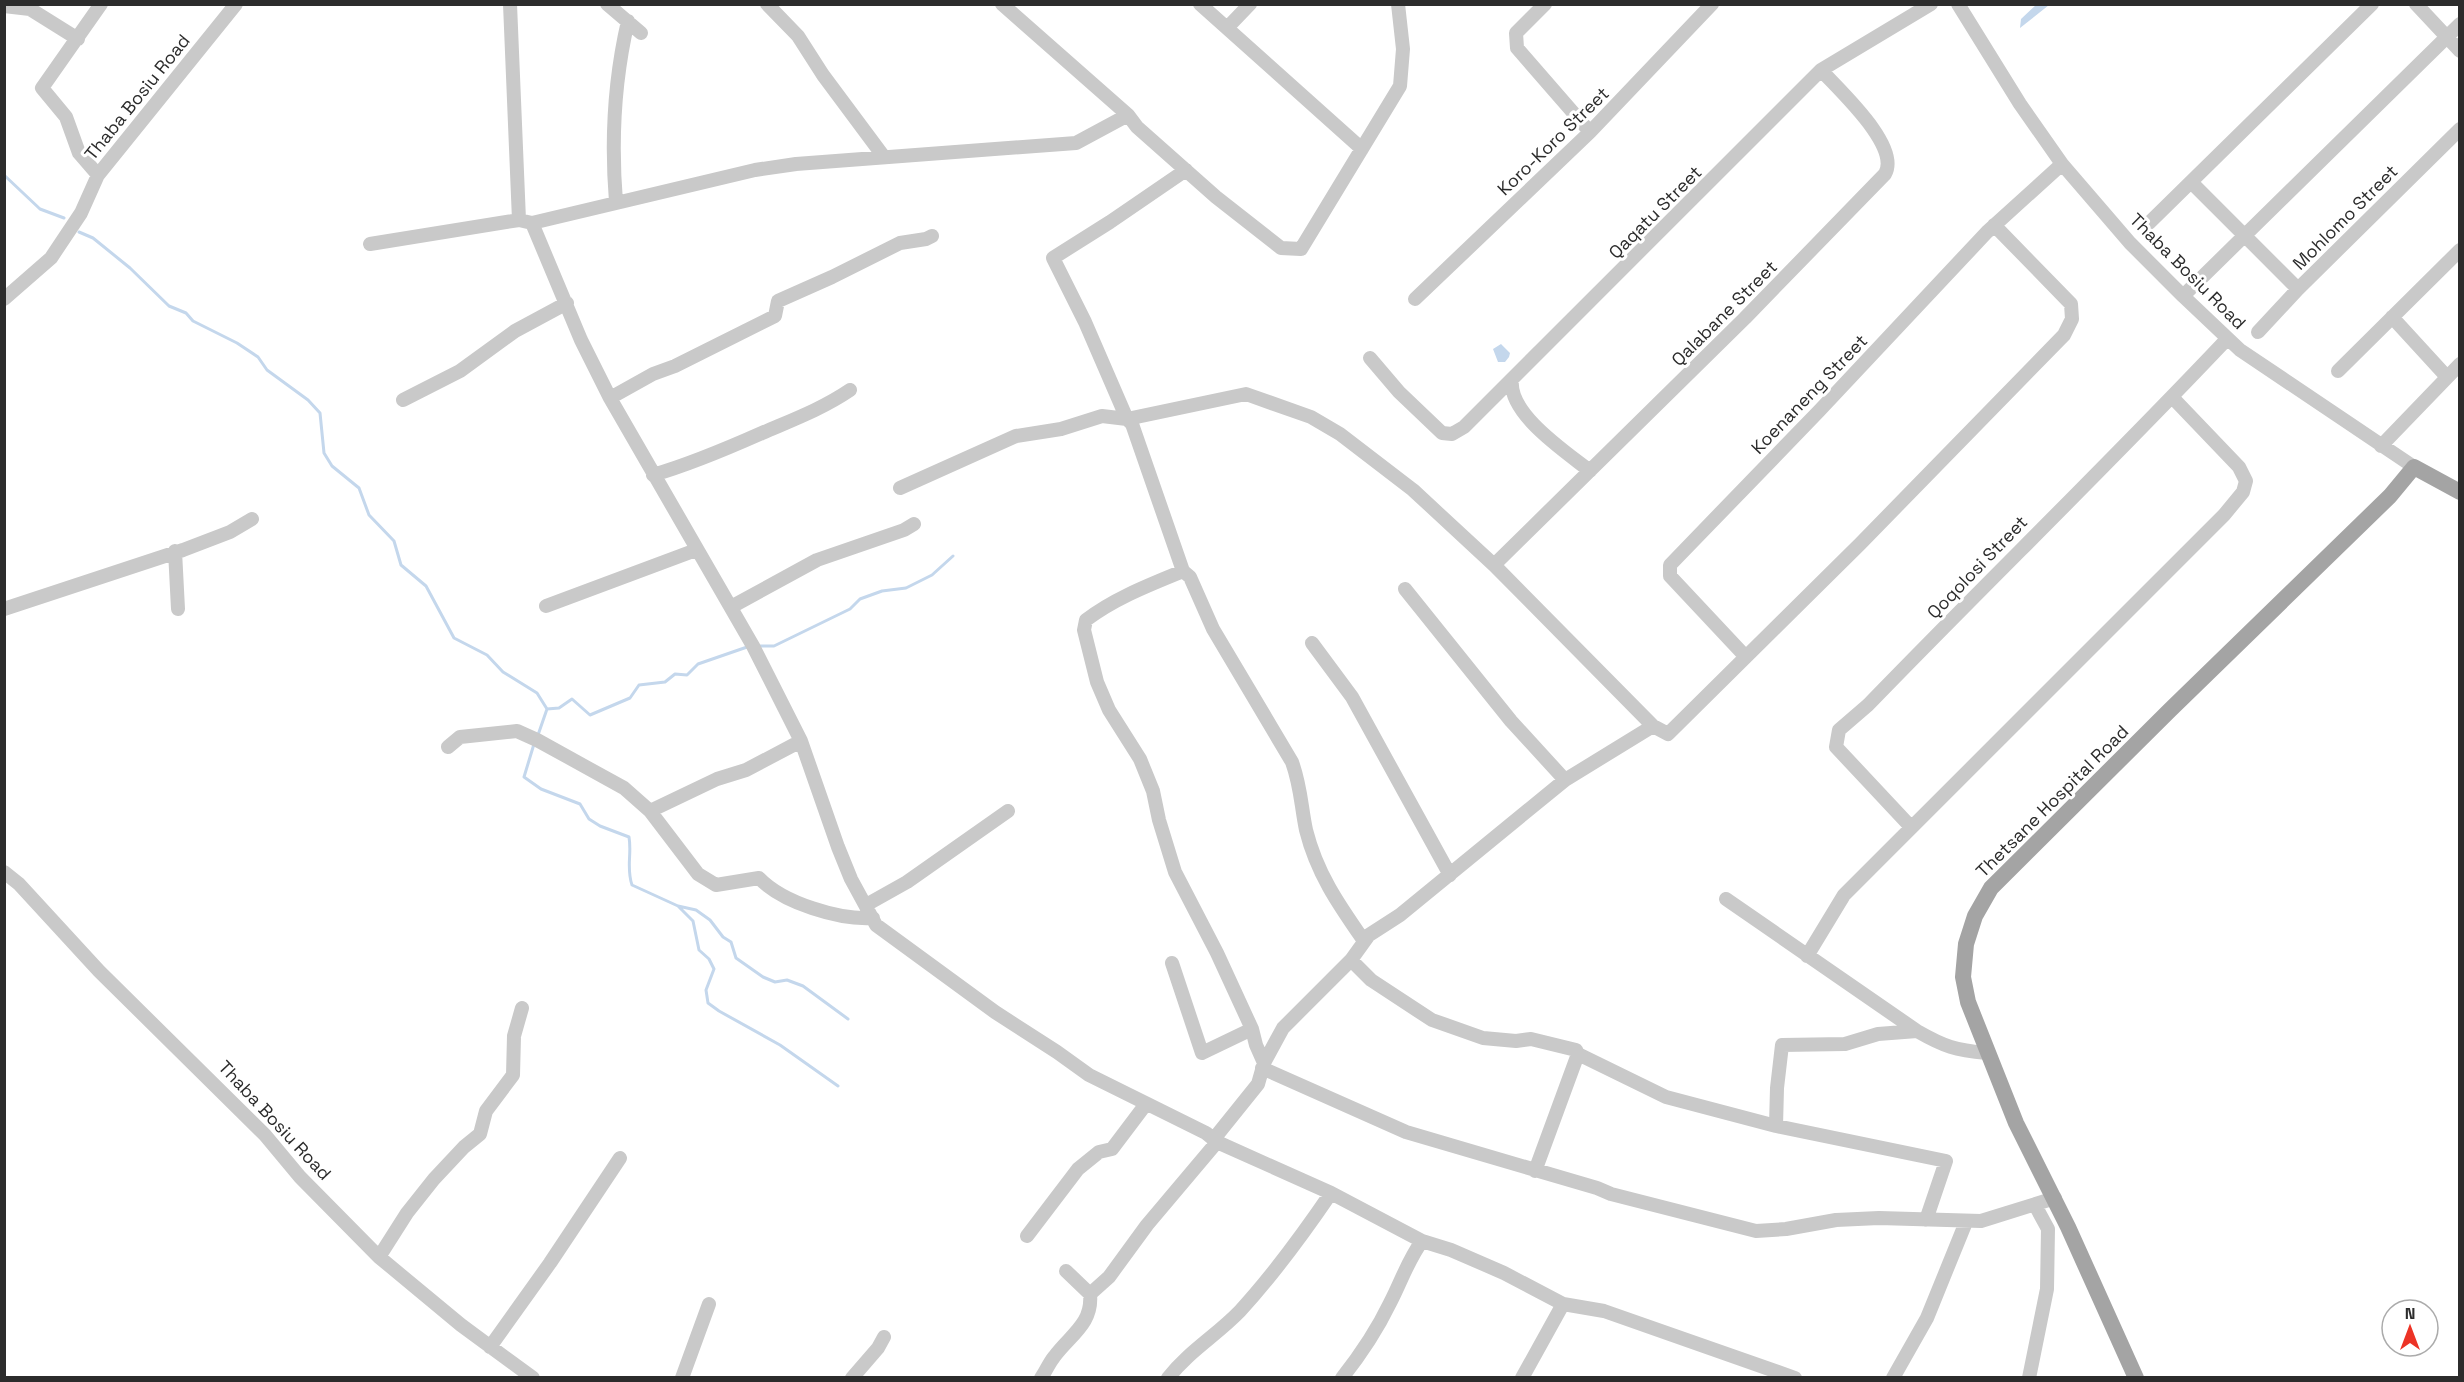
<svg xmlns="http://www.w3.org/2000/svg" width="2464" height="1382" viewBox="0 0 2464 1382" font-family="'Space Grotesk',sans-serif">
<rect width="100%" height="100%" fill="#fff"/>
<!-- water -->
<path fill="#c4d7ec" d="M 2037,4 L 2049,5 L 2020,28 L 2021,19 Z
M 1501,344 L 1510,353 L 1509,357 L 1505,362 L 1498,362 L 1493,349 Z"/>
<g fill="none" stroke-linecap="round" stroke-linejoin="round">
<!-- stream -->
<path stroke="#c4d7ec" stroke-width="3" d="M 4,175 L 40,209 L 64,218
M 79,232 L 93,238 L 130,268 L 169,306 L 186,313 L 193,321 L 237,343 L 258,357 L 267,370 L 308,400 L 320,413 L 324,453 L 332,466 L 359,488 L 369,515 L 394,541 L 401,565 L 426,586 L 454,638 L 487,655 L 503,672 L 537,693 L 547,709 L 559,708 L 572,699 L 590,715 L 630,698 L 639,685 L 665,682 L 675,674 L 687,675 L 698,664 L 750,646
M 756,646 L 774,646 L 850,609 L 860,599 L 882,591 L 906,588 L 932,575 L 953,556
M 538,735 L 547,709
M 534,744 L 524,777 L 541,789 L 580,804 L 589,819 L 600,826 L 629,837 C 632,854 626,868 632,885 L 678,906 L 696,910 L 710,920 L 723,937 L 731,942 L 736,958 L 763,977 L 775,982 L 787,980 L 803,986 L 848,1019
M 678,906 L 693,921 L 699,950 L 709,959 L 714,969 L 706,990 L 708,1003 L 719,1011 L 780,1045 L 838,1086"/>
<!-- minor -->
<path stroke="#c9c9c9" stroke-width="14" d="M 510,4 L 519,220
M 607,4 L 641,33
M 767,4 L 798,36 L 823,75 L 884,157
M 1002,4 L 1128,115 L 1137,127 L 1216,197 L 1281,248 L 1301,249 L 1400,86 L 1403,49 L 1398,4
M 1200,4 L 1362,149
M 1545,4 L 1516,33 L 1517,48 L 1590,132
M 1958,4 L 2020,104 L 2062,164 L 2130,243 L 2183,296 L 2240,350 L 2414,467
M 2416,4 L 2460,51
M 4,6 L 30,9 L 78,39
M 1227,28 L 1250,4
M 1186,170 L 1110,222 L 1053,258 L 1085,322 L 1127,419 L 1132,424 L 1183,571 C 1149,585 1115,598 1086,620 L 1084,630 L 1097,682 L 1109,710 L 1140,759 L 1153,791 L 1159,820 L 1175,872 L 1217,953 L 1252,1029 L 1256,1045 L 1264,1063
M 98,175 L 79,153 L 66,117 L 42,88 L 101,4
M 2191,182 L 2298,289
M 616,202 C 611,141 614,81 628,21
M 532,223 L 581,340 L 610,398 L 753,646 L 801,741 L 838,847 L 851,879 L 876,925 L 995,1012 L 1057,1052 L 1089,1075 L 1206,1133 L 1217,1142 L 1331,1193 L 1422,1241 L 1451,1250 L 1504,1273 L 1563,1304 L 1604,1311 L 1795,1378
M 2149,223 L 2372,4
M 370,244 L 519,220 L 532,223 L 755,170 L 796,164 L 1076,143 L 1128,115
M 2183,296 L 2460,24
M 4,299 L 51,258 L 81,213 L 98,175 L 236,4
M 1415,299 L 1590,132 L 1712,4
M 2392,317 L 2447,377
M 2258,332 L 2298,289 L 2460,129
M 1370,358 L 1399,392 L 1442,433 L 1452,434 L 1464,427 L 1821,70 L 1931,4
M 2338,371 L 2460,250
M 1512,380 C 1508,414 1566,452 1590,471
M 610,398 L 653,374 L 675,366 L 775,316 L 778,301 L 832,277 L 900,243 L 926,239 L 932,236
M 403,400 L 460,371 L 515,331 L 567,303
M 2381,446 L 2460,364
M 653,475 C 691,464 726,449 762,433 C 792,420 822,409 850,390
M 900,488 L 1016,436 L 1061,429 L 1102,416 L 1127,419 L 1246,394 L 1311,417 L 1340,434 L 1413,490 L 1494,565 L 1653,726
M 175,551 L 178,609
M 1494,565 L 1745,318 L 1885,174 C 1901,146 1839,90 1821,70
M 1183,571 L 1190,577 L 1213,629 L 1292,762 C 1301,787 1301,806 1306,830 C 1317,874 1339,905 1364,941
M 546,606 L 696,550
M 731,607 L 817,560 L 904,530 L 914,524
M 4,609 L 183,550 L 230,532 L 252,519
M 1312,643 L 1352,697 L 1450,875
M 1745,656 L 1670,576 L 1670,565 L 1819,411 L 1987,232 L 2062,164
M 448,747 L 460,737 L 517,731 L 537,740 L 624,788 L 650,811 L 698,874 L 716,885 L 759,878 C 783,903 839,920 873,918
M 1565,780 L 1653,726 L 1668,734 L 1860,544 L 2064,335 L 2072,319 L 2071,304 L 1994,225
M 650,811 L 717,779 L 746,770 L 801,741
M 1910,826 L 1836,747 L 1839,730 L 1868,705 C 1987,582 2110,463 2227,339
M 4,872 L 19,884 L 99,971 L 265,1135 L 300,1177 L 379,1257 L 461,1325 L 533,1378
M 1726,899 L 1917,1031 C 1945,1047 1955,1050 1987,1053
M 866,905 L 907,882 L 1008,811
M 1807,956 L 1844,895 L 2224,515 L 2243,492 L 2246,481 L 2239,467 L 2172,397
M 1351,960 L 1371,980 L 1432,1020 L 1483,1038 L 1516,1041 L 1531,1039 L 1576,1050 L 1578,1054 L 1666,1097 L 1776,1126 L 1946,1161 L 1926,1220
M 1172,963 L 1202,1053 L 1252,1029
M 1262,1068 L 1406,1132 L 1597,1188 L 1611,1194 L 1756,1231 L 1786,1229 L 1836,1220 L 1879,1218 L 1981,1221 L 2055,1198
M 1776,1126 L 1777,1088 L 1782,1045 L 1845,1044 L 1878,1034 L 1917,1031
M 1213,1140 L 1258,1084 L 1264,1063 L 1283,1028 L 1351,960 L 1369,935 L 1400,915 L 1565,780 L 1511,721 L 1405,589
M 1535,1171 L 1578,1054
M 1027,1236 L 1078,1169 L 1099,1152 L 1112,1149 L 1146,1104
M 379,1257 L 407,1213 L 434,1179 L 464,1147 L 480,1134 L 486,1111 L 513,1075 L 514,1036 L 522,1008
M 1066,1271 L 1090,1294
M 490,1347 L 550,1263 L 620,1158
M 682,1378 L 709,1304
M 852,1378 L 878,1348 L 884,1337
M 1041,1378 C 1046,1371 1049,1363 1054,1357 C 1070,1335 1093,1324 1090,1294 L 1109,1277 L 1147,1225 L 1217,1142
M 1168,1378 C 1189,1351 1217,1335 1240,1311 C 1274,1274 1303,1234 1331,1193
M 1342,1378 C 1361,1354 1377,1330 1390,1303 C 1401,1282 1408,1260 1422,1241
M 1522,1378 L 1563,1304
M 1893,1378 L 1927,1318 L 1966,1222
M 2029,1378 L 2047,1289 L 2048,1229 L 2035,1205"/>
<!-- major -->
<path stroke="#a4a4a4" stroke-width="16" d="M 2136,1378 L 2068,1227 L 2016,1123 L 1968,1002 L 1963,977 L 1966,944 L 1975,916 L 1991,888 L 2170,710 L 2390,496 L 2414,467 L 2460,492"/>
</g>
<g text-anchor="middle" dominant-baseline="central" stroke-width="6" stroke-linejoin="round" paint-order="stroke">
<!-- street labels -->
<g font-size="18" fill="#2c2c2c" stroke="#fff">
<text transform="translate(137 97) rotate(-51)">Thaba Bosiu Road</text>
<text transform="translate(1553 141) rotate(-44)">Koro-Koro Street</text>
<text transform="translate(1655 212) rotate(-45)">Qaqatu Street</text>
<text transform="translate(2345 217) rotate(-45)">Mohlomo Street</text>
<text transform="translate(2188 271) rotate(45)">Thaba Bosiu Road</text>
<text transform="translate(1724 313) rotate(-45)">Qalabane Street</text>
<text transform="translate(1809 394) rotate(-46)">Koenaneng Street</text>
<text transform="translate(1977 567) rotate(-46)">Qoqolosi Street</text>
<text transform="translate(2052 801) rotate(-45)">Thetsane Hospital Road</text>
<text transform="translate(275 1120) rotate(47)">Thaba Bosiu Road</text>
</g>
</g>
<!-- border -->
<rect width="2464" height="1382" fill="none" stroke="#2c2c2c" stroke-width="12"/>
<!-- north arrow -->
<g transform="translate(2410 1328)"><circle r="28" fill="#ffffff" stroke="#ababab" stroke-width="1.5"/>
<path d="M0-4.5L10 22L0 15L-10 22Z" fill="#ec3326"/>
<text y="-9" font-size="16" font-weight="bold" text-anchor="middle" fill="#2c2c2c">N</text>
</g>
</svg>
